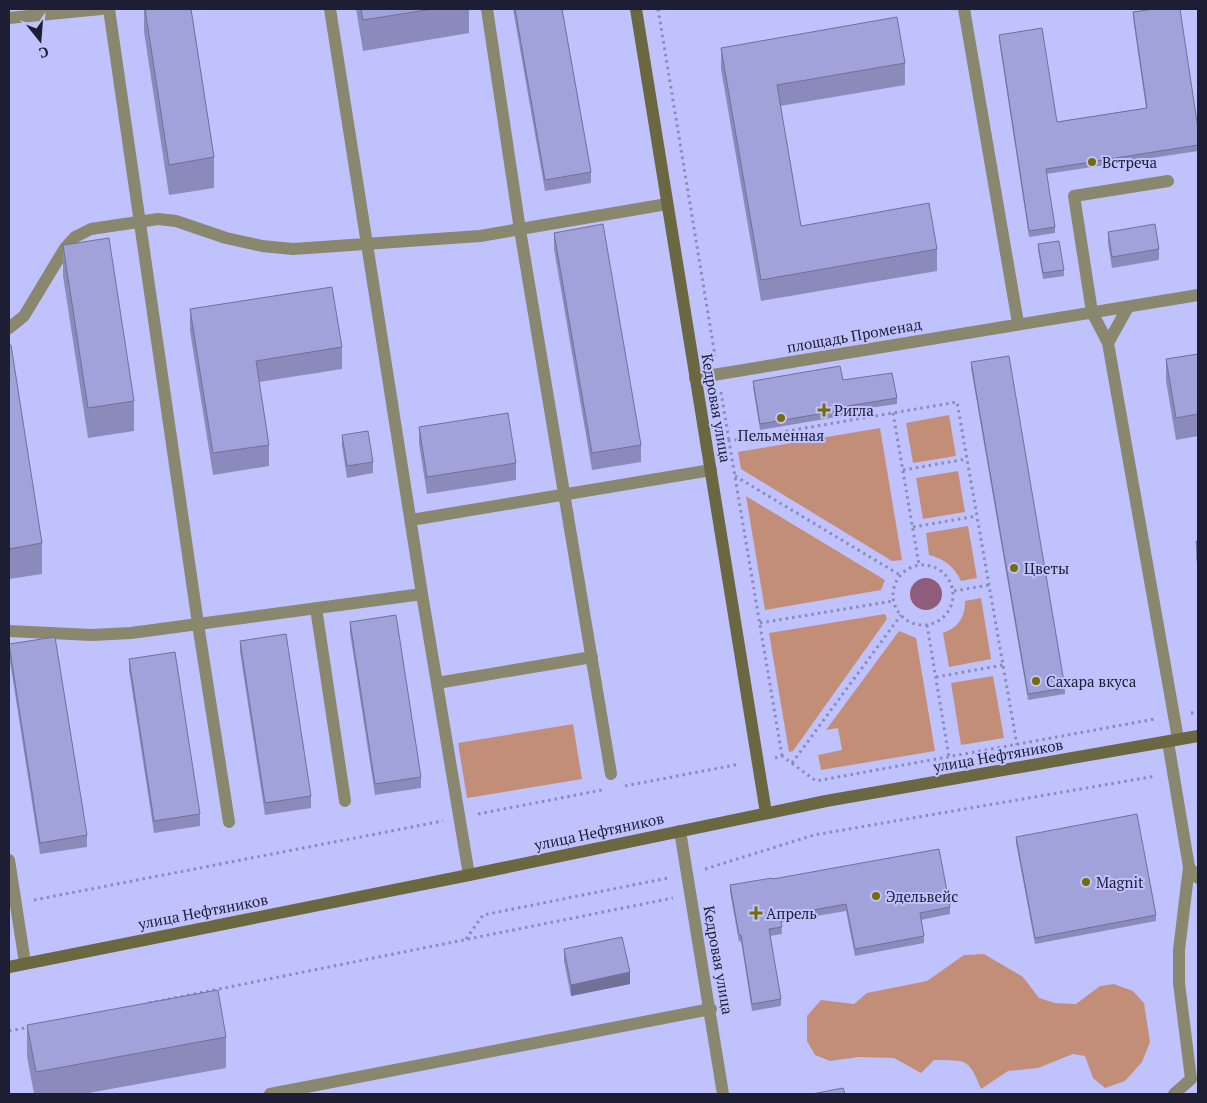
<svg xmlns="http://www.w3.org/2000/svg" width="1207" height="1103" viewBox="0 0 1207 1103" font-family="'PT Serif',serif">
<rect width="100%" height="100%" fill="#c0c2fd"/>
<!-- green -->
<path fill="#c38e78" d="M 949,415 L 956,456 L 913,463 L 906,423 Z
M 880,428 L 902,560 L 892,561 L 741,469 L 738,452 Z
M 958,471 L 965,512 L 923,519 L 916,478 Z
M 746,496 L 885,580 L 881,590 L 765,610 Z
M 968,526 L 977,578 L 961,581 C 954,567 945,559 929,555 L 926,533 Z
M 981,598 L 991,659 L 949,667 L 943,633 C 959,627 965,617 965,601 Z
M 885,614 L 887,619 L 793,751 L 789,752 L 769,633 Z
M 899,631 L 916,638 L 935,751 L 821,770 L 818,755 L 842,750 L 838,728 L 826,730 Z
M 993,676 L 1004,738 L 961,745 L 951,683 Z
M 573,724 L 582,779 L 467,798 L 458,743 Z
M 984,954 L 1023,977 L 1039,998 L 1055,1003 L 1076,1004 L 1100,986 L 1114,984 L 1133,991 L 1144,1003 L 1150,1042 L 1142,1062 L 1125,1081 L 1105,1088 L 1093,1078 L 1085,1056 L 1073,1054 L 1038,1068 L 1008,1071 L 981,1089 C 968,1057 967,1061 934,1060 L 921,1073 L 894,1058 L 859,1057 L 830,1061 L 815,1055 L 807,1041 L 807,1016 L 821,1000 L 854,1004 L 867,993 L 927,981 L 964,955 Z"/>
<!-- water -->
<path fill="#8f5c7b" d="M910 594a16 16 0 1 1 32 0a16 16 0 1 1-32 0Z"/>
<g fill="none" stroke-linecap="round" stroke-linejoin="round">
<!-- path -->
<path stroke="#8a8bba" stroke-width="3" stroke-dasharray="2.5 4" stroke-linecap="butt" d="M 658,9 L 715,356
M 721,392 L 729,441
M 893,413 L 919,565
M 903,470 L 967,459
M 735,476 L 900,575
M 913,527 L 977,516
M893 595a30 30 0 1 1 60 0a30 30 0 1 1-60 0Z
M 954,591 L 989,585
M 760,623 L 893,601
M 927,625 L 949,757
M 936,677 L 1003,665
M 1191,713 L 1198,712
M 782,756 L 729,441 L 957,402 L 1017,745
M 775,758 L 782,756 L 816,781 L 1155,719
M 792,763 L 901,615
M 625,786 L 740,764
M 478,814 L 602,790
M 705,869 L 814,835 L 1156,776
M 34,900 L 443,821
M 466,939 L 483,915 L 668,878
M 149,1003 L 673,898
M 9,1031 L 30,1027"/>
<!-- lane -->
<path stroke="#89876d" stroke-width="12" d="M 330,9 L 422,594 L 469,875
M 487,9 L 520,230 L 611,774
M 964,9 L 1018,323
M 9,18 L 101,9
M 1168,181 L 1074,196 L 1092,312 L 1108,343 L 1178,739
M 9,328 L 24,316 L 65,248 L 75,237 L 91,229 L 158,219 L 176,221 L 226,238 L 262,246 L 293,249 L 480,236 L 667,204
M 1108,343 L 1128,307
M 695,378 L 1198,295
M 411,520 L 711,470
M 316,608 L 345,801
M 9,631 L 92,635 L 131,633 L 198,624 L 109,9
M 437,683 L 592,657
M 229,822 L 198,624 L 422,594
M 9,860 L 25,963
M 270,1094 L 711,1009
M 1174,1094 L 1191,1079 L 1179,983 L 1179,950 L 1189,867"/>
<!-- street -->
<path stroke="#89876d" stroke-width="12" d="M 1168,742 L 1189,867 L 1198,878
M 680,831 L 723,1094"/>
<!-- secondary -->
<path stroke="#6b6740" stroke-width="12" d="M 636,9 L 766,813
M 9,967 L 469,875 L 826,801 L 1198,736"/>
</g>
<!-- wall -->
<path fill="#8a8bbb" d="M 144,9 L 191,9 L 214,157 L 214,188 L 169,195 L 144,32 Z
M 356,9 L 469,9 L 469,33 L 363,51 Z
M 513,9 L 562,9 L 591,172 L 591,183 L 545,191 Z
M 1133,12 L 1198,129 L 1198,151 L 1046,174 L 1055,227 L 1055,233 L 1029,237 L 999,40 L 999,35 L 1057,122 L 1146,108 L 1133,18 Z
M 721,48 L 905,63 L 905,85 L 780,106 L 801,226 L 937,249 L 937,271 L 761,301 L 721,69 Z
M 1108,232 L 1159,249 L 1159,260 L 1112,268 L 1108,243 Z
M 554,233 L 641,445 L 641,462 L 592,470 L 554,249 Z
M 1038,244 L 1064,270 L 1064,276 L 1043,279 L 1038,250 Z
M 63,245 L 134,401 L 134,431 L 88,438 L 63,276 Z
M 190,309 L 342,347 L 342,369 L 259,382 L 269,445 L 269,466 L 213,475 L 190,331 Z
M 9,345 L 42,543 L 42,574 L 9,579 Z
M 1198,354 L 1198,436 L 1176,440 L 1166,381 L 1166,359 Z
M 971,362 L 1065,688 L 1065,694 L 1028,700 L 971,368 Z
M 843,380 L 897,398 L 897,404 L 848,411 L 848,415 L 760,430 L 753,387 L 753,381 Z
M 419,427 L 516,463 L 516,480 L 427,494 L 419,444 Z
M 342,435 L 373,462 L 373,473 L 347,478 L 342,446 Z
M 1196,541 L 1198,541 L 1198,569 L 1196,558 Z
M 350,622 L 421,777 L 421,788 L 375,795 L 350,633 Z
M 240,641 L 311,796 L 311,808 L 265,815 L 240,652 Z
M 9,644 L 87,835 L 87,847 L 40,854 L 9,655 Z
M 129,659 L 200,814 L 200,826 L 154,833 L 129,670 Z
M 1016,837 L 1156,915 L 1156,921 L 1035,944 L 1016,843 Z
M 773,879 L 950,907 L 950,914 L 921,920 L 924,936 L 924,943 L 855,956 L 846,911 L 781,922 L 782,934 L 770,936 L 781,999 L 781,1006 L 752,1011 L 741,941 L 739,942 L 730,892 L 730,885 Z
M 564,949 L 630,984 L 571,996 L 564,961 Z
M 27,1025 L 226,1037 L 226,1068 L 83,1094 L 34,1094 L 27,1056 Z"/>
<!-- shaded-wall -->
<path fill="#707198" d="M 630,972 L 630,984 L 571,996 L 571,985 Z"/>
<!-- building -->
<path fill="#a0a2d9" stroke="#707198" d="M 145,9 L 191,9 L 214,157 L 169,165 Z
M 361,9 L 433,9 L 363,20 Z
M 515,9 L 562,9 L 591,172 L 545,180 Z
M 1154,9 L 1180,9 L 1198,129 L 1198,145 L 1046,169 L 1055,227 L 1029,231 L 999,35 L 1042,28 L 1057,122 L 1147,108 L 1133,12 Z
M 897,17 L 905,63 L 777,85 L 801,226 L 929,203 L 937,249 L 761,280 L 721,48 Z
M 603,224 L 641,445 L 592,453 L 554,233 Z
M 1155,224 L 1159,249 L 1112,257 L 1108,232 Z
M 109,238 L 134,401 L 88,408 L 63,245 Z
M 1059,241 L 1064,270 L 1043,273 L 1038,244 Z
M 332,287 L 342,347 L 256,361 L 269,445 L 213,453 L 190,309 Z
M 9,345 L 11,345 L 42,543 L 9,549 Z
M 1198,354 L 1198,414 L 1176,418 L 1166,359 Z
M 1009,356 L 1065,688 L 1028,694 L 971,362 Z
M 840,366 L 843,380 L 892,373 L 897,398 L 847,406 L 848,409 L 760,424 L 753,381 Z
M 508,413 L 516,463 L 427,477 L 419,427 Z
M 368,431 L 373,462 L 347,466 L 342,435 Z
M 1196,541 L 1198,541 L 1198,553 Z
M 396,615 L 421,777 L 375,784 L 350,622 Z
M 286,634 L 311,796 L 265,803 L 240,641 Z
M 55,637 L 87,835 L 40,843 L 9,644 Z
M 175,652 L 200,814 L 154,821 L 129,659 Z
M 1137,814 L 1156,915 L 1035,938 L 1016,837 Z
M 939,849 L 950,907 L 920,913 L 924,936 L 855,949 L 846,904 L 780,916 L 782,927 L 769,929 L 781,999 L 752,1004 L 741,935 L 739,935 L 730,885 L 772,878 L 773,879 Z
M 622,937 L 630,972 L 571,985 L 564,949 Z
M 218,990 L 226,1037 L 36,1072 L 27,1025 Z
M 843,1088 L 845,1094 L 812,1094 Z"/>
<!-- markers -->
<g fill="#756c06" stroke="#c0c2fd" stroke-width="2">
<circle cx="1092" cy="162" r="5"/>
<path d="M821.5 402.5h5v5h5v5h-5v5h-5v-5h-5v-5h5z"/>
<circle cx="781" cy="418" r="5"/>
<circle cx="1014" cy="568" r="5"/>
<circle cx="1036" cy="681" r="5"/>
<circle cx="1086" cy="882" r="5"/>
<circle cx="876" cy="896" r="5"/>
<path d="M753.5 905.5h5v5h5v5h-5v5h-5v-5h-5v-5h5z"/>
</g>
<g text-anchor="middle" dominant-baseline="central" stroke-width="4" stroke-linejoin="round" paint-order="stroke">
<!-- poi labels -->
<g font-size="15" fill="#1d1d33" stroke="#c0c2fd" text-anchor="start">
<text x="1102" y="162">Встреча</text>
<text x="834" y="410">Ригла</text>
<text x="781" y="435" text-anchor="middle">Пельменная</text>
<text x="1024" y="568">Цветы</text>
<text x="1046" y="681">Сахара вкуса</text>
<text x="1096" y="882">Magnit</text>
<text x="886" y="896">Эдельвейс</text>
<text x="766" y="913">Апрель</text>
</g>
<!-- street labels -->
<g font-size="15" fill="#1d1d33" stroke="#c0c2fd">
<text transform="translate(854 335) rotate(-10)">площадь Променад</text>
<text transform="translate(717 408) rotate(80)">Кедровая улица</text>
<text transform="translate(998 755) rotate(-10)">улица Нефтяников</text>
<text transform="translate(599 831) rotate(-12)">улица Нефтяников</text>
<text transform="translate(203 911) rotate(-11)">улица Нефтяников</text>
<text transform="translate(719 960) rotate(80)">Кедровая улица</text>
</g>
</g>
<!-- border -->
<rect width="1207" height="1103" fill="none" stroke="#1d1d33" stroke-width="20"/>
<!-- north arrow -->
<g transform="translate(40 40) rotate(163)" stroke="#c0c2fd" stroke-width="4" paint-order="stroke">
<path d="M0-4L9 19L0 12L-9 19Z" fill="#1d1d33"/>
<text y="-8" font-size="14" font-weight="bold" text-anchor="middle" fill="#1d1d33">С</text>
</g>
</svg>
